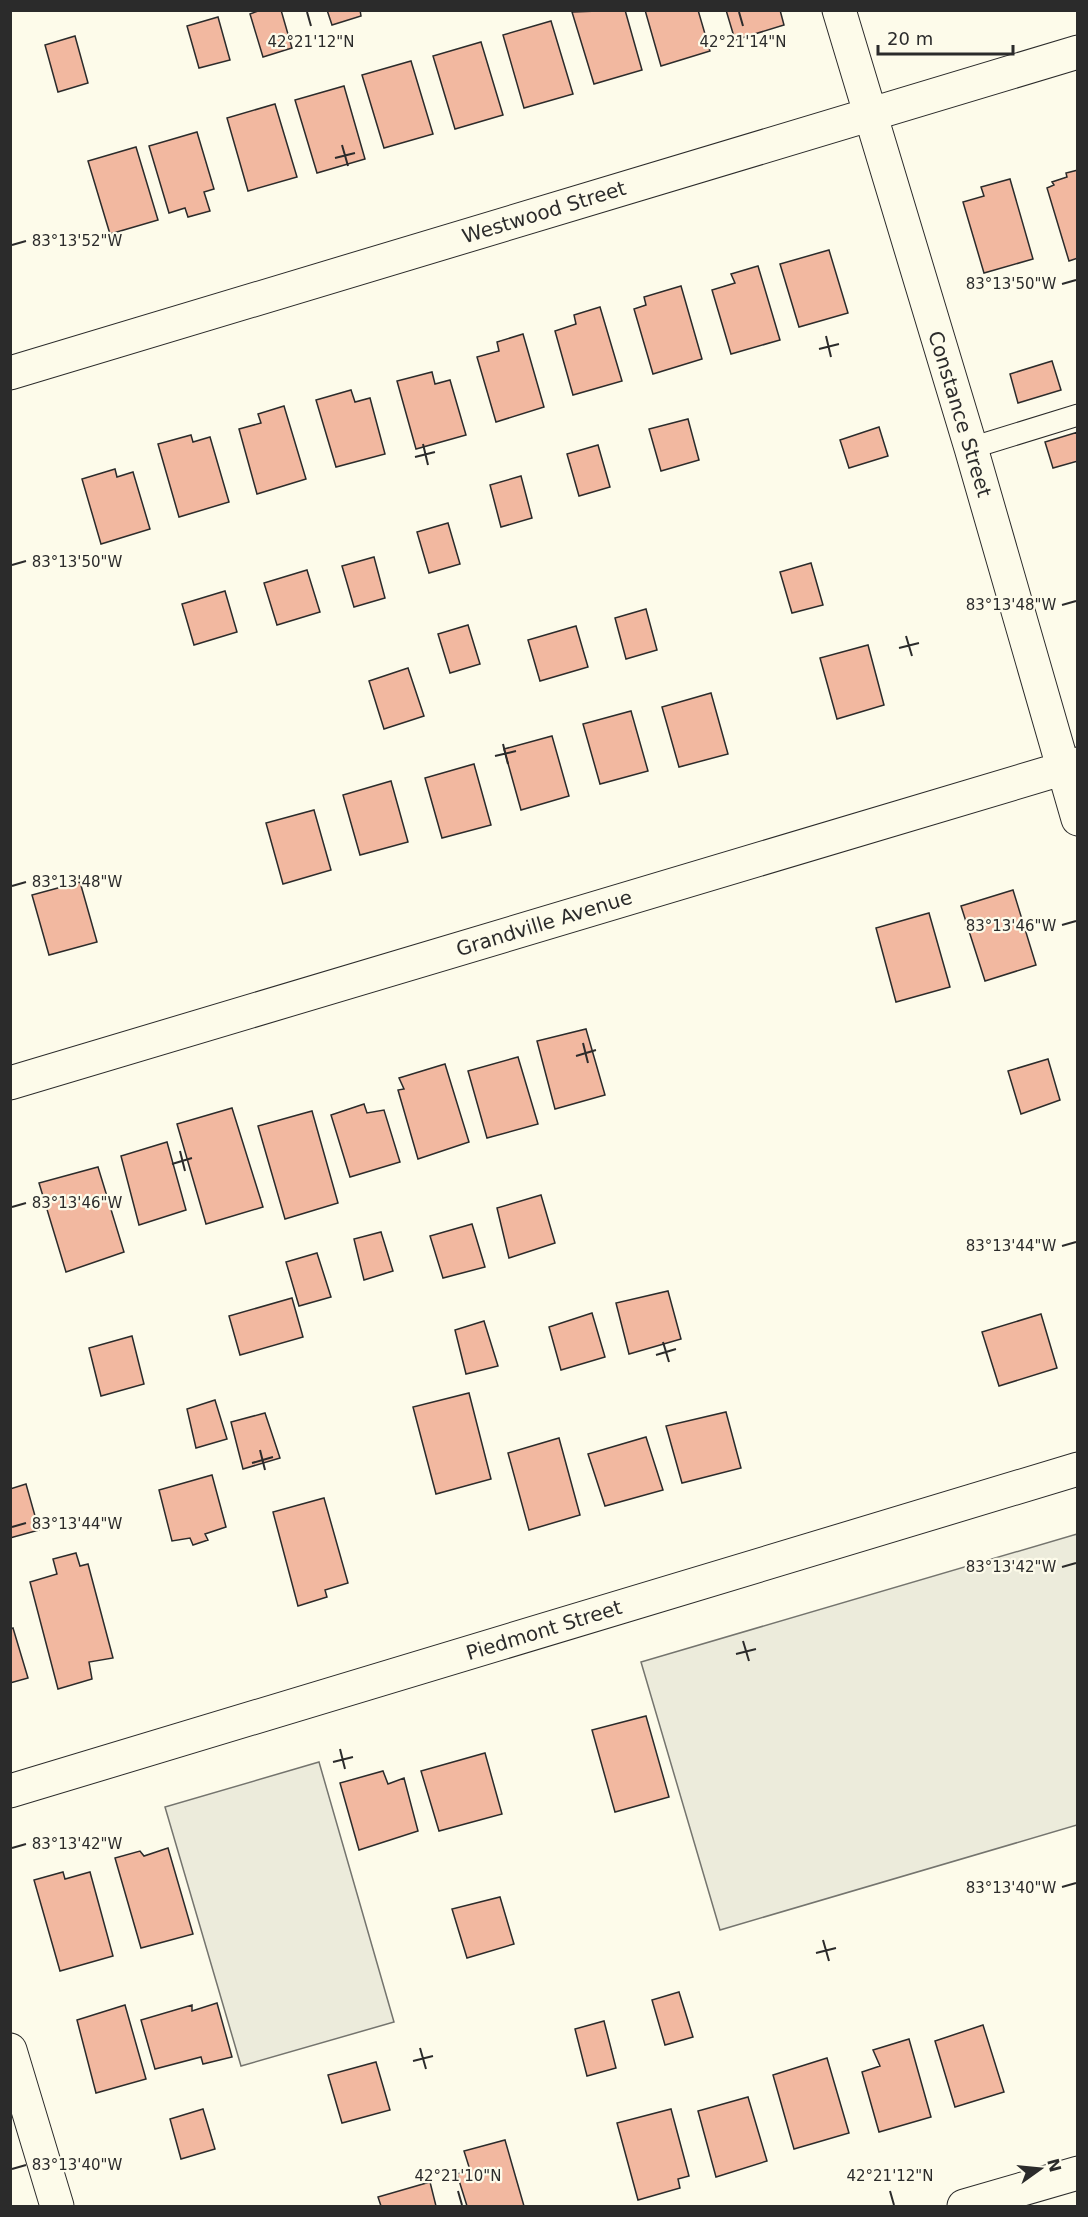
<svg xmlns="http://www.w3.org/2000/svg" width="1088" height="2217" viewBox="0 0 1088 2217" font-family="'DejaVu Sans',sans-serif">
<rect width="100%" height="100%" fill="#fdfbea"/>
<!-- green -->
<path fill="#ecebdb" stroke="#74746e" stroke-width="1.5" d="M 1077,1534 L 1077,1825 L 720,1930 L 641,1662 Z
M 319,1762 L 394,2022 L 241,2066 L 165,1807 Z"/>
<!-- building -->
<path fill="#f2b8a0" stroke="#2b2b2b" stroke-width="1.5" d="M 261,10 L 281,10 L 292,48 L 263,57 L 250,14 Z
M 327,10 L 360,10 L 361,16 L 332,25 Z
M 625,10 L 642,70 L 594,84 L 572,12 Z
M 645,10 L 698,10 L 710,51 L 661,66 Z
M 726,10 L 780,10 L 784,25 L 735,40 Z
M 218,17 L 230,60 L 199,68 L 187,26 Z
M 551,21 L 573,94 L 524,108 L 503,35 Z
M 75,36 L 88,83 L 58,92 L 45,45 Z
M 481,42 L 503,115 L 455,129 L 433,56 Z
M 411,61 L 433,134 L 384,148 L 362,75 Z
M 344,86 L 365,159 L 317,173 L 295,100 Z
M 275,104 L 297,177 L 248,191 L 227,118 Z
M 197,132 L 214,189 L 204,192 L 210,211 L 188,217 L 185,208 L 169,213 L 149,146 Z
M 136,147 L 158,220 L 110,234 L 88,161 Z
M 1078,170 L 1078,258 L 1069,261 L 1047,188 L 1054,185 L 1052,182 L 1067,177 L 1066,173 Z
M 1010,179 L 1033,259 L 984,273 L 963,202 L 984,196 L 981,187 Z
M 829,250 L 848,313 L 799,327 L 780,264 Z
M 758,266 L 780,340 L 731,354 L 712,290 L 735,283 L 731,274 Z
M 681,286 L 702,359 L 653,374 L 634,309 L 646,305 L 644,297 Z
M 600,307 L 622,381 L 573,395 L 555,331 L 576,324 L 574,315 Z
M 523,334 L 544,407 L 496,422 L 477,357 L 499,351 L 497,342 Z
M 1052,361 L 1061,390 L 1018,403 L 1010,374 Z
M 432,372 L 435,384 L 450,380 L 466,435 L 416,449 L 397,381 Z
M 351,390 L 355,402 L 370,398 L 385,454 L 336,467 L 316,400 Z
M 284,406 L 306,479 L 257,494 L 239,429 L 261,423 L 258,414 Z
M 688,419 L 699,460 L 661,471 L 649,429 Z
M 879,427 L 888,456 L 849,468 L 840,440 Z
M 1078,432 L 1078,461 L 1053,468 L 1045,442 Z
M 191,435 L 193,442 L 210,437 L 229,502 L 179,517 L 158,444 Z
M 598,445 L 610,487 L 579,496 L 567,454 Z
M 115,469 L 117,477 L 133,472 L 150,529 L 101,544 L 82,479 Z
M 521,476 L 532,518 L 501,527 L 490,485 Z
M 448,523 L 460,564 L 429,573 L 417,532 Z
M 374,557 L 385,598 L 354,607 L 342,566 Z
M 811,563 L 823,605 L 792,613 L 780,572 Z
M 307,570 L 320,612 L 277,625 L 264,583 Z
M 225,591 L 237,632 L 194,645 L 182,604 Z
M 646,609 L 657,650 L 626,659 L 615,618 Z
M 468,625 L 480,664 L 450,673 L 438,634 Z
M 576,626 L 588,667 L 540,681 L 528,640 Z
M 868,645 L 884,705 L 837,719 L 820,658 Z
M 408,668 L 424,716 L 384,729 L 369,681 Z
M 711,693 L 728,754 L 679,767 L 662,707 Z
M 631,711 L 648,771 L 600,784 L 583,724 Z
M 552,736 L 569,796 L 521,810 L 504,749 Z
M 474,764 L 491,825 L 442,838 L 425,778 Z
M 391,781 L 408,842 L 360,855 L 343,795 Z
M 314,810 L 331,870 L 283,884 L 266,823 Z
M 80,882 L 97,942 L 49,955 L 32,895 Z
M 1013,890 L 1036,965 L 985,981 L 961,906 Z
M 929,913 L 950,987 L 896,1002 L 876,928 Z
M 586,1029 L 605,1095 L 555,1109 L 537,1041 Z
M 518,1057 L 538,1124 L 487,1138 L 468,1071 Z
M 1048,1059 L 1060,1100 L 1021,1114 L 1008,1071 Z
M 445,1064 L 469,1142 L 418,1159 L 398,1090 L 404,1089 L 399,1078 Z
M 364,1104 L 367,1113 L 384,1110 L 400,1162 L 350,1177 L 331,1115 Z
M 232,1108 L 263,1207 L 206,1224 L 177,1124 Z
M 312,1111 L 338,1203 L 285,1219 L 258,1126 Z
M 167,1142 L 186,1210 L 139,1225 L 121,1156 Z
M 98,1167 L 124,1252 L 66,1272 L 39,1183 Z
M 541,1195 L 555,1243 L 509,1258 L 497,1208 Z
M 472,1224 L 485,1267 L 443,1278 L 430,1236 Z
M 381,1232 L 393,1271 L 364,1280 L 354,1239 Z
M 317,1253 L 331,1297 L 299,1306 L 286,1262 Z
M 668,1291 L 681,1339 L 629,1354 L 616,1303 Z
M 292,1298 L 303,1337 L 240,1355 L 229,1316 Z
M 592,1313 L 605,1357 L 561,1370 L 549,1327 Z
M 1041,1314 L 1057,1368 L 999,1386 L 982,1332 Z
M 484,1321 L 498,1366 L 466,1374 L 455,1330 Z
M 132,1336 L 144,1384 L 101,1396 L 89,1348 Z
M 469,1393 L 491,1479 L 436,1494 L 413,1407 Z
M 215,1400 L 227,1439 L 196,1448 L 187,1409 Z
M 726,1412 L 741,1468 L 682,1483 L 666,1426 Z
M 265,1413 L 280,1458 L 243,1469 L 231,1422 Z
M 646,1437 L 663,1490 L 605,1506 L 588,1454 Z
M 559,1438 L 580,1515 L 529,1530 L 508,1453 Z
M 212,1475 L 226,1527 L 205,1534 L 208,1540 L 193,1545 L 190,1538 L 172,1541 L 159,1490 Z
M 26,1484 L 39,1530 L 10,1538 L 10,1489 Z
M 324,1498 L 348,1583 L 325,1590 L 327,1597 L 298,1606 L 273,1512 Z
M 76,1553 L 80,1566 L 88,1564 L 113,1658 L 89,1662 L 92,1679 L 58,1689 L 30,1582 L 57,1574 L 53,1559 Z
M 13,1628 L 28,1678 L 10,1683 L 10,1629 Z
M 646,1716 L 669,1797 L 615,1812 L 592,1730 Z
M 485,1753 L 502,1814 L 439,1831 L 421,1771 Z
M 383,1771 L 388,1784 L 404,1778 L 418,1831 L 359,1850 L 340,1783 Z
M 168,1848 L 193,1934 L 141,1948 L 115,1858 L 140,1851 L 144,1856 Z
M 63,1872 L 65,1879 L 90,1872 L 113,1956 L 60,1971 L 34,1880 Z
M 500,1897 L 514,1944 L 467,1958 L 452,1909 Z
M 679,1992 L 693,2037 L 665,2045 L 652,2000 Z
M 217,2003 L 232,2057 L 203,2064 L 201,2057 L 155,2069 L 141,2020 L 192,2005 L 192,2011 Z
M 125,2005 L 146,2079 L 96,2093 L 77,2020 Z
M 604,2021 L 616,2068 L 587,2076 L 575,2029 Z
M 983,2025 L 1004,2092 L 955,2107 L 935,2041 Z
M 909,2039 L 931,2117 L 879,2132 L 862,2072 L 880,2066 L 873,2050 Z
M 827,2058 L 849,2133 L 794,2149 L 773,2075 Z
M 376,2062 L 390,2110 L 342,2123 L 328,2075 Z
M 748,2097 L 767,2161 L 716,2177 L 698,2111 Z
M 203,2109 L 215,2149 L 181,2159 L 170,2119 Z
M 671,2109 L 689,2176 L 678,2179 L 680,2188 L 638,2200 L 617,2123 Z
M 505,2140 L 524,2206 L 467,2206 L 457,2174 L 470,2170 L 464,2151 Z
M 430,2182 L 436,2206 L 381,2206 L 378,2197 Z"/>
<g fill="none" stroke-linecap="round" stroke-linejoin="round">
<defs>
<path id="service" d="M 971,448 L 1078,415"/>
<path id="minor" d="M 839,10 L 971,448 L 1078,819
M 10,373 L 1078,52
M 10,1083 L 1078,764
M 10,1791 L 1078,1469
M 10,2050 L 57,2206
M 964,2206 L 1078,2173"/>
</defs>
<!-- service casing -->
<use href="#service" stroke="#2b2b2b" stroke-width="23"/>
<!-- minor casing -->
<use href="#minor" stroke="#2b2b2b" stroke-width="35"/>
<!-- service -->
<use href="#service" stroke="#fdfbea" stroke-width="21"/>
<!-- minor -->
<use href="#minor" stroke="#fdfbea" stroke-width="33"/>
</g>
<!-- ticks -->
<path fill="none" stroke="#2b2b2b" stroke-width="2" d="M 307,12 L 311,26M 739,12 L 743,26M 342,145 L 348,166M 335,158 L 355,153M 12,245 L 26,241M 1062,284 L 1076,280M 826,336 L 831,357M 819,349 L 839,344M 423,444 L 428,465M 415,457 L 435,452M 12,565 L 26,561M 1062,605 L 1076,601M 906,636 L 912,656M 899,648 L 919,643M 503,744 L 508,764M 495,756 L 516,751M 12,886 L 26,882M 1062,925 L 1076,921M 583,1043 L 588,1063M 576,1056 L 596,1050M 180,1151 L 185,1171M 172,1164 L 192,1158M 12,1207 L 26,1203M 1062,1246 L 1076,1242M 663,1342 L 669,1362M 656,1355 L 676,1349M 260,1450 L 265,1470M 252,1463 L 273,1457M 12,1527 L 26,1523M 1062,1567 L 1076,1563M 743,1641 L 749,1661M 736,1654 L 756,1649M 340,1749 L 345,1769M 333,1762 L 353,1757M 12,1848 L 26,1844M 1062,1887 L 1076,1883M 823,1940 L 829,1961M 816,1953 L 836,1948M 420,2048 L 426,2069M 413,2061 L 433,2056M 12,2169 L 26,2165M 458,2191 L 462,2205M 890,2191 L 894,2205"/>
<g text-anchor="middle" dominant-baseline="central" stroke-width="4.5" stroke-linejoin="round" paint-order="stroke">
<!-- street labels -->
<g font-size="20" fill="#2b2b2b" stroke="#fdfbea">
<text transform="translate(544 212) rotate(-17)">Westwood Street</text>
<text transform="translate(960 414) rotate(73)">Constance Street</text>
<text transform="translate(544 923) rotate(-17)">Grandville Avenue</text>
<text transform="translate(544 1630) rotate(-17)">Piedmont Street</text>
</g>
</g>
<g font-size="15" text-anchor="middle" fill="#2b2b2b" stroke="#fdfbea" stroke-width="4.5" stroke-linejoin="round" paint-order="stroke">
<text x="311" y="47">42°21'12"N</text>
<text x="743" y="47">42°21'14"N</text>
<text x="77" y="246">83°13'52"W</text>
<text x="1011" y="289">83°13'50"W</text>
<text x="77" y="567">83°13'50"W</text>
<text x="1011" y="610">83°13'48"W</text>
<text x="77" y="887">83°13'48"W</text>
<text x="1011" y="931">83°13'46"W</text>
<text x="77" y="1208">83°13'46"W</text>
<text x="1011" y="1251">83°13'44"W</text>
<text x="77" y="1529">83°13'44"W</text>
<text x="1011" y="1572">83°13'42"W</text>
<text x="77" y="1849">83°13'42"W</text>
<text x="1011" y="1893">83°13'40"W</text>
<text x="77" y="2170">83°13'40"W</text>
<text x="458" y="2181">42°21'10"N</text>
<text x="890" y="2181">42°21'12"N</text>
</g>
<!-- border -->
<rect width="1088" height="2217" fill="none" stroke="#2b2b2b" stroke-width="24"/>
<!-- north arrow -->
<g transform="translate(1040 2169) rotate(75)" stroke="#fdfbea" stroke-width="4.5" paint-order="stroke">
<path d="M0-4.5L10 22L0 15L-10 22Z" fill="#2b2b2b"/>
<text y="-9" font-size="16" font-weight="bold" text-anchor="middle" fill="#2b2b2b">N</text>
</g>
<!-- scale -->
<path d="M878 45v9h135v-9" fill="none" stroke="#2b2b2b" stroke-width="3"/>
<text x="887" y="45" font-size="18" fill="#2b2b2b" stroke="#fdfbea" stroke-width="4.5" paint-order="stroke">20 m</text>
</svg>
